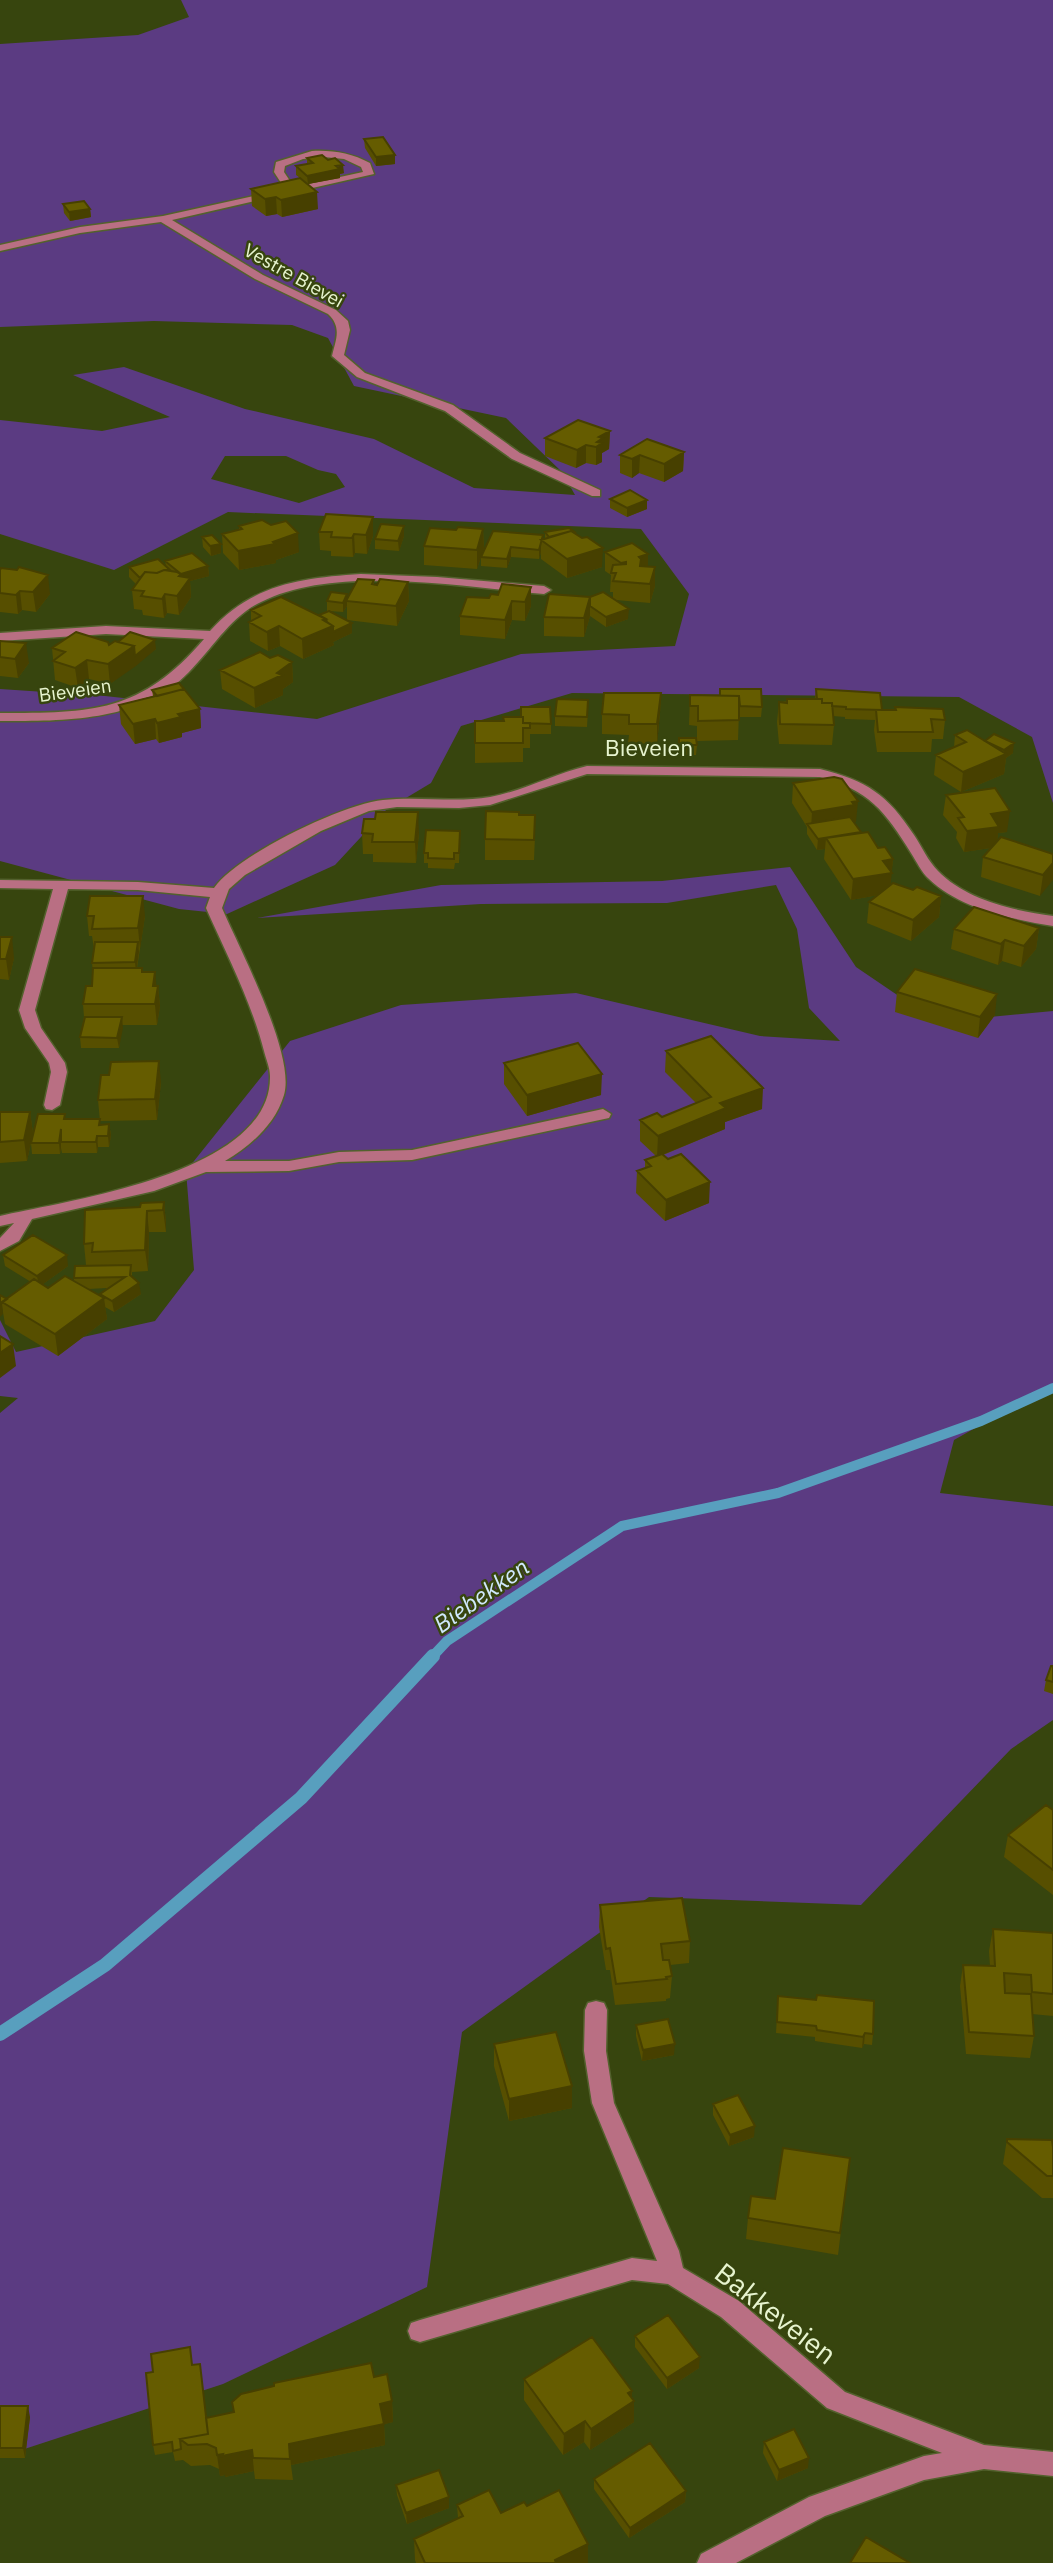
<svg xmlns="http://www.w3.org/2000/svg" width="1053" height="2563" viewBox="0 0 1053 2563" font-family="'IBM Plex Sans',sans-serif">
<rect width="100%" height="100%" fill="#37450e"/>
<!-- green -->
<path fill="#5b3b82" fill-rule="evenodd" d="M 181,0 L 1053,0 L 1053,803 L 1032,737 L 959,697 L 572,693 L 461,726 L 431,783 L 386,810 L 335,865 L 227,914 L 179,909 L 0,861 L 0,689 L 105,696 L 317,719 L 521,654 L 675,646 L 689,594 L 641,529 L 228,512 L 114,570 L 0,534 L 0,420 L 102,431 L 170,417 L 73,375 L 124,367 L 245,409 L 374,439 L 474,488 L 575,495 L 562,472 L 506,418 L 354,386 L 328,338 L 292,325 L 154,321 L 0,327 L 0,44 L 138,35 L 189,17 ZM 225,456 L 286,456 L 318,470 L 336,474 L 345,487 L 299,503 L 211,479 Z
M 790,867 L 856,967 L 937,1022 L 1053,1011 L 1053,1384 L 954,1440 L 940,1493 L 1053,1506 L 1053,1720 L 1011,1749 L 861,1905 L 649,1897 L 462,2032 L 427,2287 L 223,2384 L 0,2457 L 0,1413 L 18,1398 L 0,1396 L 0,1320 L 16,1352 L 155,1321 L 194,1270 L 186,1171 L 290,1041 L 401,1005 L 576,993 L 760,1036 L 840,1041 L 809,1008 L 797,929 L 776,885 L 667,903 L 481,904 L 257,918 L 441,885 L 662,881 Z"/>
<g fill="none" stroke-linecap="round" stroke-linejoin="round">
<!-- stream-far1 -->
<path stroke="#589fbe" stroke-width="10" d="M 432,1657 L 447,1641 L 622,1526 L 778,1493 L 981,1421 L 1053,1388"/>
<!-- stream -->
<path stroke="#589fbe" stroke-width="14" d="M 0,2034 L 105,1965 L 301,1798 L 433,1656"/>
<defs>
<path id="minor" d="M 312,151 C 333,150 351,153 370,163 L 374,174 L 172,220 L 263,275 L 336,310 L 348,321 L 350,330 L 344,355 L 365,373 L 453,405 L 520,453 L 600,490 L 600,496 L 592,496 L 512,459 L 445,411 L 357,377 L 332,356 C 336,339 342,327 328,314 L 255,279 L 161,222 L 80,233 L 0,251 L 0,245 L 80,227 L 163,216 L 285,189 L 274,172 L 276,162 ZM 324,157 L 344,159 L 361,167 L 363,172 L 294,187 L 284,172 L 285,166 L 303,159 Z
M 361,574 L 437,577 L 544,586 L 551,590 L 544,594 C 463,587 335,564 261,602 C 230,617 213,648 189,672 C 141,722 65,721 0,721 L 0,713 C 92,713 141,713 204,639 L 106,634 L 0,641 L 0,633 L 106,626 L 210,631 C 252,584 301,578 361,574 Z
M 587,766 L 820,769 C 867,781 887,794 914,835 C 922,847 928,861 938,871 C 966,900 1015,911 1053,916 L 1053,926 C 1012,919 960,909 929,879 C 921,872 917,862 911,853 C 885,811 869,790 820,777 L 587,774 L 490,805 L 459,808 L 397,807 L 369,811 L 321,831 L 245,875 L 229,889 L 222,908 C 239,948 296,1055 284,1095 C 275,1125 250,1146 225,1161 L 289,1161 L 339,1152 L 412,1150 L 603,1109 L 611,1114 L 609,1118 L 412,1160 L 339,1162 L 289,1171 L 206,1172 L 154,1191 L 32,1219 L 19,1241 L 0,1251 L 0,1238 L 14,1223 L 0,1226 L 0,1216 C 70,1200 272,1173 270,1076 C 270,1068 266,1059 264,1051 C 251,1001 227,955 206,908 L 210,897 L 138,890 L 68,889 L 35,1010 L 41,1028 L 65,1063 L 67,1072 L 60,1105 L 52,1110 L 46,1109 L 44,1105 L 51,1072 L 49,1063 L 25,1028 L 19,1010 L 53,889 L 0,888 L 0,880 L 138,882 L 214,888 C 237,855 343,804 383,800 C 419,796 455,803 490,797 C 523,791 554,774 587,766 Z
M 596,2001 L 604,2003 L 607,2010 L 606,2051 L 614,2103 L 679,2251 L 683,2268 L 739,2301 L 845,2392 L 984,2445 L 1053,2452 L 1053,2476 L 984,2469 L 924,2480 L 825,2516 L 736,2563 L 697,2563 L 701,2554 L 809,2497 L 924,2456 L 942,2453 L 827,2408 L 721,2317 L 668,2284 L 632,2280 L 420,2342 L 411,2339 L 408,2331 L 411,2323 L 420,2320 L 632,2258 L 657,2261 L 592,2103 L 584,2051 L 585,2010 L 588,2003 Z"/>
</defs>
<!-- minor casing -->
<use href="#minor" stroke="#53612d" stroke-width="3"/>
<!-- minor -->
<use href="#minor" fill="#b96f83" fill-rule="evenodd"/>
</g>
<!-- wall -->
<path fill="#574f00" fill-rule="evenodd" d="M 364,139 L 395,164 L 376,166 L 365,148 Z
M 307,158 L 344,173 L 340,174 L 340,178 L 308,184 L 296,175 L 296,166 L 307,164 Z
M 251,189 L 318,209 L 282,217 L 277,214 L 266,216 L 252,206 Z
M 63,204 L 90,209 L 91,217 L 70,221 L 64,213 Z
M 610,431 L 609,449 L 602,453 L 602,462 L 596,465 L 586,463 L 576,468 L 545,456 L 545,438 Z
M 684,452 L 683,471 L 664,482 L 639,473 L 632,478 L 620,473 L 620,455 Z
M 610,499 L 647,500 L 647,509 L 627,517 L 610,508 Z
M 373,517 L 373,536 L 367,554 L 355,553 L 353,557 L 331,556 L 331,551 L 320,550 L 319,532 Z
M 239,526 L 299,552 L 276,560 L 276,563 L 239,570 L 223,553 L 222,534 L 239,530 Z
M 404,526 L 404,536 L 399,551 L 375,549 L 375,539 Z
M 483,529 L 484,548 L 477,569 L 424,565 L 424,546 L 456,530 Z
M 493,531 L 543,539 L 545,539 L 545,532 L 576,534 L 602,567 L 567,578 L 541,559 L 541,552 L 539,559 L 511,557 L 507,568 L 481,566 L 481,557 Z
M 202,537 L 221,544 L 221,553 L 211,556 L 203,547 Z
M 605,552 L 648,566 L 655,567 L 655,586 L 650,603 L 616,600 L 628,619 L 606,627 L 590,616 L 584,637 L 544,636 L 544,617 L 613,599 L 613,592 L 610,592 L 611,575 L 605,571 Z
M 165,561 L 208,566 L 209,576 L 190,581 L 191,597 L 179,615 L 167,613 L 164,618 L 143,615 L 142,610 L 134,609 L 132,590 L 136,584 L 129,577 L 129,567 L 166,566 Z
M 0,570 L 50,594 L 36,612 L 22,610 L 18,614 L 0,612 Z
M 374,580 L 374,585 L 377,585 L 408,582 L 409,601 L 397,626 L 347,620 L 347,606 L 343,612 L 329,611 L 352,623 L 352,633 L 333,642 L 334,645 L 303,659 L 280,646 L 268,651 L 250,641 L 249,622 L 251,621 L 251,610 L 319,615 L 328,611 L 327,611 L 327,601 L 348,599 Z
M 502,584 L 531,606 L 525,621 L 512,620 L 505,639 L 460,635 L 460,616 L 489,598 L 498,595 Z
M 0,641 L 29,663 L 18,678 L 0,676 Z
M 109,645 L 156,649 L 110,684 L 89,679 L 78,688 L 55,680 L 52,648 Z
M 270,658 L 292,662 L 293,682 L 283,689 L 283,695 L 255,708 L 222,689 L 220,670 Z
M 720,689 L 762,707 L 761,717 L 739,717 L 739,712 L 738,740 L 697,741 L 697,726 L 689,725 L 690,695 L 719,696 Z
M 816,689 L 882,710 L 895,710 L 895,707 L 945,720 L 943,739 L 932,739 L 931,752 L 877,752 L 874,730 L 875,720 L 845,719 L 845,717 L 833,716 L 834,725 L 832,745 L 779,744 L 777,722 L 779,702 L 815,699 Z
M 152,690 L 200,709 L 201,728 L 182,733 L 182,737 L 159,743 L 156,739 L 135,744 L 121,724 L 119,705 L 153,696 Z
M 661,693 L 660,713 L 657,744 L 628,743 L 629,735 L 602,734 L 602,714 Z
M 588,710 L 587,727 L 555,726 L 555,716 Z
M 475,721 L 551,724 L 551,734 L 530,734 L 530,748 L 523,748 L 523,762 L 475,763 Z
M 955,735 L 985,741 L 1013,753 L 1006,758 L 1004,774 L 961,792 L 934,775 L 936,755 L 954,747 Z
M 679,738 L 697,745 L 696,755 L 678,755 Z
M 793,783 L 856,822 L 854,822 L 861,832 L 893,859 L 890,885 L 941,896 L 939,917 L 911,941 L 867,923 L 869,902 L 878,895 L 851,900 L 824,859 L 825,849 L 817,850 L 807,834 L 807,827 L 792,803 Z
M 946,795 L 1007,832 L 998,833 L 997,840 L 1053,854 L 1040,896 L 981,877 L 983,857 L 990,848 L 964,852 L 956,838 L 957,832 L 943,815 Z
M 519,815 L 535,836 L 534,860 L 485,860 L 485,839 Z
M 460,831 L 459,863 L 455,863 L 454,869 L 428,868 L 428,863 L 424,863 L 424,853 Z
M 362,833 L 419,833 L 416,863 L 373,862 L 373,854 L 363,854 Z
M 87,916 L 145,916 L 137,968 L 157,986 L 158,986 L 160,1006 L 157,1025 L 122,1025 L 119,1048 L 81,1048 L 80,1037 L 84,1017 L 83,1004 L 92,986 L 93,972 L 92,963 L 94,949 L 92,936 L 89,936 Z
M 1039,928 L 1036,949 L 1021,967 L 1002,961 L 998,965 L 951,949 L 954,929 Z
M 0,937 L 14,958 L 9,980 L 0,979 Z
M 897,992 L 995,1015 L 978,1038 L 895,1012 Z
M 666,1051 L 762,1109 L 725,1122 L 725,1129 L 663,1155 L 709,1203 L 665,1221 L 636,1193 L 637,1171 L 645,1168 L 645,1160 L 656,1156 L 640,1141 L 640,1120 L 662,1117 L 696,1103 L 665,1072 Z
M 504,1063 L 601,1095 L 527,1116 L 504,1084 Z
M 161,1082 L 157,1120 L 100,1121 L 98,1100 Z
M 0,1112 L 30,1112 L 33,1133 L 27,1161 L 0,1163 Z
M 65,1119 L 100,1125 L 109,1124 L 111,1135 L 109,1147 L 98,1147 L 97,1153 L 62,1153 L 61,1148 L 60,1154 L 32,1154 L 31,1143 Z
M 164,1202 L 166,1223 L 166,1232 L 149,1232 L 148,1271 L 132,1272 L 132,1277 L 141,1294 L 114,1312 L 105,1307 L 107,1319 L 58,1356 L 5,1324 L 0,1295 L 7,1299 L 31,1282 L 5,1266 L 3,1255 L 68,1266 L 43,1284 L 48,1288 L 74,1281 L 74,1278 L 94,1266 L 94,1265 L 86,1265 L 84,1244 L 140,1207 ZM 107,1288 L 100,1294 L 100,1295 L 88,1289 Z
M 1053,1666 L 1053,1694 L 1044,1691 L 1046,1680 Z
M 1053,1810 L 1053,1895 L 1004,1857 L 1008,1835 Z
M 600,1905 L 690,1941 L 689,1963 L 670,1965 L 672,1976 L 670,1998 L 666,1999 L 666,2001 L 615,2005 L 610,1970 L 606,1970 L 599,1927 Z
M 993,1929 L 1053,1933 L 1053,2016 L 1032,2014 L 1034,2036 L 1030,2058 L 966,2054 L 960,1986 L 963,1965 L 990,1966 L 989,1951 Z
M 778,1996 L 873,2034 L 872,2045 L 864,2044 L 862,2048 L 815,2041 L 815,2037 L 776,2033 Z
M 636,2025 L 674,2055 L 642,2061 L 636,2036 Z
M 494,2044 L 572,2108 L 509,2121 L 494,2066 Z
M 713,2104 L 754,2137 L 729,2146 L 713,2115 Z
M 1007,2139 L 1053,2147 L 1053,2198 L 1042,2198 L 1003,2164 Z
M 850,2158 L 838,2255 L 746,2239 L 748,2218 L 775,2199 Z
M 635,2336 L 699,2368 L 667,2389 L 635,2347 Z
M 192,2365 L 207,2418 L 234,2412 L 374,2377 L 392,2401 L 393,2422 L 384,2424 L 385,2445 L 291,2465 L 293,2480 L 255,2479 L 254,2471 L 225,2477 L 225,2475 L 220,2476 L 219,2469 L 210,2465 L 191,2466 L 183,2460 L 175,2461 L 173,2452 L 155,2455 L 153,2445 Z
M 524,2379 L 632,2397 L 634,2401 L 634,2422 L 590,2450 L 584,2442 L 563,2455 L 524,2400 Z
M 0,2406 L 30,2417 L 25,2458 L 0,2458 Z
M 764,2442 L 808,2468 L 777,2481 L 763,2453 Z
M 594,2479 L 686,2491 L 685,2502 L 629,2538 L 594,2489 Z
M 396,2485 L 449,2497 L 449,2508 L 407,2524 L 397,2495 Z
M 457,2505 L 501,2513 L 527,2506 L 588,2544 L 588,2563 L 416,2563 L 415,2560 L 414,2539 L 458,2518 Z"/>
<!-- shaded-wall -->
<path fill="#474000" d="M 395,155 L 395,164 L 376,166 L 376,157 Z
M 343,165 L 344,173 L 340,174 L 340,178 L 308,184 L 307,176 Z
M 317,192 L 318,209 L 282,217 L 281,200 Z
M 276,197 L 277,214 L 266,216 L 265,199 Z
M 90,209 L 91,217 L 70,221 L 69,212 Z
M 610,431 L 609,449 L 602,453 L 602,462 L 596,465 L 596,447 L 599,437 Z
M 586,445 L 586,463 L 576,468 L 577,450 Z
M 684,452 L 683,471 L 664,482 L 664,464 Z
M 640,455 L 639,473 L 632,478 L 632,459 Z
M 647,500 L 647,509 L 627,517 L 627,508 Z
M 373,517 L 373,536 L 367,554 L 366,535 Z
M 404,526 L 404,536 L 399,551 L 398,541 Z
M 483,529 L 484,548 L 477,569 L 477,550 Z
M 298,533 L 299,552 L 276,560 L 276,563 L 239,570 L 238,551 L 273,542 Z
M 354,534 L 355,553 L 353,557 L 352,538 Z
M 541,542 L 541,552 L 539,559 L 539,550 Z
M 221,544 L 221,553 L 211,556 L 210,546 Z
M 511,547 L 511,557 L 507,568 L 507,559 Z
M 603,548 L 602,567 L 567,578 L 567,559 Z
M 648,554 L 648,573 L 641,578 L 639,585 L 639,557 Z
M 208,566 L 209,576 L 190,581 L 191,597 L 179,615 L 177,596 L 179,576 L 181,574 Z
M 655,567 L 655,586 L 650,603 L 650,584 Z
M 48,575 L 50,594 L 36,612 L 33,592 Z
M 408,582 L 409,601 L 397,626 L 396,606 Z
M 531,587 L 531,606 L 525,621 L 525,602 Z
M 20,591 L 22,610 L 18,614 L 16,595 Z
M 165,594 L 167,613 L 164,618 L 162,599 Z
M 347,594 L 347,606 L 343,612 L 343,603 Z
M 590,597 L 590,616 L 584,637 L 584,618 Z
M 512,601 L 512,620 L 505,639 L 505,620 Z
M 629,609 L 628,619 L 606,627 L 606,617 Z
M 326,619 L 333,626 L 352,623 L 352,633 L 333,642 L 334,645 L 303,659 L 302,639 L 323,620 Z
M 279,626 L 280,646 L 268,651 L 267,632 Z
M 155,640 L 156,649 L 136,666 L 135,656 Z
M 26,643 L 29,663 L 18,678 L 15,659 Z
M 134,646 L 136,666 L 110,684 L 108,664 Z
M 87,660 L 89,679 L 78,688 L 75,668 Z
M 292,662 L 293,682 L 283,689 L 283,695 L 255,708 L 254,688 Z
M 661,693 L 660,713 L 657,744 L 657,724 Z
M 200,709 L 201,728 L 182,733 L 182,737 L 159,743 L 157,723 L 178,714 Z
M 155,719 L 156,739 L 135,744 L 133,724 Z
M 1014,743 L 1013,753 L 1006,758 L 1004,774 L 961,792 L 963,772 L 1003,756 L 1004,750 Z
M 858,801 L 856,822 L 811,829 L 812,812 Z
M 1010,811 L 1007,832 L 998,833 L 997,847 L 964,852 L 967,831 L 991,814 Z
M 418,812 L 419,833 L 416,863 L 415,842 Z
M 826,838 L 825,849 L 817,850 L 818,839 Z
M 893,859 L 890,893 L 851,900 L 853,879 L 883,861 Z
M 1053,863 L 1053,880 L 1040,896 L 1043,875 Z
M 143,896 L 145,916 L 140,949 L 138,928 Z
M 941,896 L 939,917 L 911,941 L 913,920 Z
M 1039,928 L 1036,949 L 1021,967 L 1024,946 Z
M 12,937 L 14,958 L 9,980 L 6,959 Z
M 1005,940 L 1002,961 L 998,965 L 1001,944 Z
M 138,942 L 139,952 L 136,973 L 135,962 Z
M 155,972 L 157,991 L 158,986 L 160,1006 L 157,1025 L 153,986 Z
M 997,994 L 995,1015 L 978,1038 L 980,1017 Z
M 122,1017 L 123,1028 L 119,1048 L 117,1038 Z
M 159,1061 L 161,1082 L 157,1120 L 155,1099 Z
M 602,1074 L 601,1095 L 527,1116 L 527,1095 Z
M 763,1088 L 762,1109 L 725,1122 L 725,1129 L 657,1157 L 658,1136 L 720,1103 Z
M 30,1112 L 33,1133 L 27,1161 L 24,1140 Z
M 109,1124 L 111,1135 L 109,1147 L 108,1136 Z
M 61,1129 L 61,1148 L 60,1154 L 59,1143 Z
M 97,1136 L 98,1147 L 97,1153 L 96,1142 Z
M 710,1182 L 709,1203 L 665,1221 L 666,1200 Z
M 164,1202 L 166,1223 L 166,1232 L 163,1210 Z
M 147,1211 L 149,1232 L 148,1271 L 145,1250 Z
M 67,1255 L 68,1266 L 39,1287 L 37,1276 Z
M 139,1283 L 141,1294 L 114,1312 L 112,1301 Z
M 104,1298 L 107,1319 L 58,1356 L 55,1334 Z
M 2,1303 L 3,1314 L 0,1317 L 0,1304 Z
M 13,1344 L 16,1366 L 0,1378 L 0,1353 Z
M 865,2033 L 864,2044 L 862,2048 L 863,2037 Z
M 675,2044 L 674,2055 L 642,2061 L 643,2050 Z
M 572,2086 L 572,2108 L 509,2121 L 509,2099 Z
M 755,2126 L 754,2137 L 729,2146 L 730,2135 Z
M 700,2357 L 699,2368 L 667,2389 L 667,2378 Z
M 632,2391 L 632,2403 L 634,2401 L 634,2422 L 590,2450 L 591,2429 Z
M 392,2401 L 393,2422 L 381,2425 L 384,2424 L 385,2445 L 291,2465 L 289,2444 L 380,2404 Z
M 28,2406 L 30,2417 L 25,2458 L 23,2448 Z
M 585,2421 L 584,2442 L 563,2455 L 564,2434 Z
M 252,2450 L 254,2471 L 225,2477 L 225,2475 L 220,2476 L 217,2455 Z
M 809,2458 L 808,2468 L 777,2481 L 779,2470 Z
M 686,2491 L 685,2502 L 629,2538 L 630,2528 Z
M 449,2497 L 449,2508 L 407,2524 L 406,2513 Z
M 588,2544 L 588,2563 L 555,2563 L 555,2560 Z"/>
<!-- building -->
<path fill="#655c00" stroke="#474000" stroke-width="2" d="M 383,137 L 395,155 L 376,157 L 364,139 Z
M 322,155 L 328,160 L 335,158 L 343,165 L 336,166 L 340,169 L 307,176 L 296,166 L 313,163 L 307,158 Z
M 300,178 L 317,192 L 281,200 L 276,197 L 265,199 L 251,189 Z
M 84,201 L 90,209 L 69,212 L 63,204 Z
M 578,420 L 610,431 L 599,437 L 603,438 L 597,442 L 602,443 L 596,447 L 586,445 L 577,450 L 545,438 Z
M 647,439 L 684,452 L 664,464 L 640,455 L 632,459 L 620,455 Z
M 630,490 L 647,500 L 627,508 L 610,499 Z
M 326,514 L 373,517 L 366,535 L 354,534 L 352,538 L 331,537 L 332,532 L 319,532 Z
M 262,520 L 271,525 L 286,521 L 298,533 L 273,542 L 275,544 L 238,551 L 222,534 L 242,529 L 239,526 Z
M 381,524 L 404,526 L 398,541 L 375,539 Z
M 458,527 L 483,529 L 477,550 L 424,546 L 430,528 L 456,530 Z
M 569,528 L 576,533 L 571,531 L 549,537 L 545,532 Z
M 493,531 L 543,535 L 539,550 L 511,547 L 507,559 L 481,557 Z
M 571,531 L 582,538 L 587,537 L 603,548 L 567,559 L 541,540 Z
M 212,535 L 221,544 L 210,546 L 202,537 Z
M 632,543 L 648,554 L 639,557 L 641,559 L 640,566 L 655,567 L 650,584 L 613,581 L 616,573 L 611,573 L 613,565 L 626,564 L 626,562 L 621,563 L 605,552 Z
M 192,553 L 208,566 L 181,574 L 165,561 Z
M 158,559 L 170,570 L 164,570 L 157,573 L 145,572 L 140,578 L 129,567 Z
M 19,567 L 48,575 L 33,592 L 20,591 L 16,595 L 0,593 L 0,570 L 1,568 L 17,570 Z
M 164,570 L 177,572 L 181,574 L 179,576 L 190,578 L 177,596 L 165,594 L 162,599 L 141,596 L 144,591 L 132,590 L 145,572 L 157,573 Z
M 358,579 L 374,580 L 372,584 L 377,585 L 380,579 L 408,582 L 396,606 L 346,601 Z
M 502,584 L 531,587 L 525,602 L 512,601 L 505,620 L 460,616 L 467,597 L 489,598 L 491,594 L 498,595 Z
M 331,592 L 347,594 L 343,603 L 327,601 Z
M 603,592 L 629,609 L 606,617 L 590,606 L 590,597 Z
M 549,594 L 590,597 L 584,618 L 544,617 Z
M 281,597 L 326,619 L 323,620 L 333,626 L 302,639 L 279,626 L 267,632 L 249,622 L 261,616 L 251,610 Z
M 329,611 L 352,623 L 333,632 L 333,626 L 327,622 L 326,619 L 319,615 Z
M 76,632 L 108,642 L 109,645 L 115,641 L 134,646 L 108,664 L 87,660 L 75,668 L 53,661 L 65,652 L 52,648 Z
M 130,632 L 155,640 L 135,656 L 134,646 L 118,642 Z
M 0,641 L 26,643 L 15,659 L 0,657 Z
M 260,652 L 270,658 L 278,655 L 292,662 L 277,673 L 282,675 L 254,688 L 220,670 Z
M 179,683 L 184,689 L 157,696 L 152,690 Z
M 184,689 L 200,709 L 178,714 L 181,717 L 157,723 L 155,719 L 133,724 L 119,705 Z
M 720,689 L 761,689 L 762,707 L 740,706 L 739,696 L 720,696 Z
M 816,689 L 880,693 L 882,710 L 846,709 L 846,707 L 832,706 L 832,703 L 822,703 L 822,699 L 817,699 Z
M 604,693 L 661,693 L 657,724 L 629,724 L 629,715 L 602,714 Z
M 690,695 L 739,696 L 739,720 L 698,721 L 698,706 L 690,706 Z
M 557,699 L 588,700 L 587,717 L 555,716 Z
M 787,699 L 822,699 L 822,703 L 832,703 L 834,725 L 780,724 L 779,702 L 787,703 Z
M 521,707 L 550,707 L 551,724 L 523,723 L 523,717 L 521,717 Z
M 895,707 L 943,709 L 945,720 L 931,719 L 933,732 L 878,732 L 876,710 L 896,710 Z
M 503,717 L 523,717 L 523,723 L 530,723 L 530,728 L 523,728 L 523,743 L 475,743 L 475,721 L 504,721 Z
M 967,730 L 1006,754 L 963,772 L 936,755 L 966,742 L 955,735 Z
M 994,734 L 1014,743 L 1004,750 L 985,741 Z
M 679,738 L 696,738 L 697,745 L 679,745 Z
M 834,777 L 842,779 L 858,801 L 852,802 L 854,805 L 812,812 L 793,783 Z
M 995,788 L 1010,811 L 991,814 L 999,827 L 967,831 L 958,818 L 964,817 L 946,795 Z
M 486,811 L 519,812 L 519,815 L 535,815 L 534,840 L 485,839 Z
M 376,812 L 418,812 L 415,842 L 372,842 L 373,834 L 362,833 L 364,819 L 375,819 Z
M 850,817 L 861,832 L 818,839 L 807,824 Z
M 426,830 L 460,831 L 459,853 L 454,853 L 454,859 L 428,858 L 428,853 L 424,853 Z
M 868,832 L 878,848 L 885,847 L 893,859 L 883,861 L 892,873 L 853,879 L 826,838 Z
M 1001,837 L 1053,854 L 1053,863 L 1043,875 L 983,857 Z
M 893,883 L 913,890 L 917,887 L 941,896 L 913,920 L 869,902 Z
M 90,896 L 143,896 L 138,928 L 92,929 L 94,916 L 87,916 Z
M 974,907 L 1039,928 L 1024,946 L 1005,940 L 1001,944 L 954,929 Z
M 0,937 L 12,937 L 6,959 L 0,959 Z
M 95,942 L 138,942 L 135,962 L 92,963 Z
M 93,968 L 142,968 L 142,972 L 155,972 L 153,986 L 158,986 L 155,1004 L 83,1004 L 86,986 L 92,986 Z
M 915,969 L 997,994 L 980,1017 L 897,992 Z
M 85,1017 L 122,1017 L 117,1038 L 80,1037 Z
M 711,1036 L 763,1088 L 720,1103 L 726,1108 L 658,1136 L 640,1120 L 657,1113 L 662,1117 L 711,1097 L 666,1051 Z
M 578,1043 L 602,1074 L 527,1095 L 504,1063 Z
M 159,1061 L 155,1099 L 98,1100 L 101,1075 L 109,1075 L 111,1062 Z
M 0,1112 L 30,1112 L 24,1140 L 0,1142 Z
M 38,1114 L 65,1114 L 64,1119 L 100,1119 L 99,1125 L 109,1124 L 108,1136 L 97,1136 L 96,1142 L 61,1142 L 61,1129 L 59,1143 L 31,1143 Z
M 662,1154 L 668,1159 L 681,1154 L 710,1182 L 666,1200 L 637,1171 L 651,1166 L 645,1160 Z
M 164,1202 L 163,1210 L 147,1211 L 145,1250 L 92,1252 L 93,1243 L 84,1244 L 85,1210 L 140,1207 L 141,1203 Z
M 33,1235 L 67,1255 L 37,1276 L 3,1255 Z
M 131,1265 L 130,1275 L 139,1283 L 112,1301 L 100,1294 L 125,1277 L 74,1278 L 75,1266 Z
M 65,1276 L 104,1298 L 55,1334 L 2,1302 L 34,1279 L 48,1288 Z
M 0,1295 L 7,1299 L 0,1304 Z
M 0,1336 L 13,1344 L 0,1353 Z
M 1051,1666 L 1053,1666 L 1053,1682 L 1046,1680 Z
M 1046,1805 L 1053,1810 L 1053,1870 L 1008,1835 Z
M 682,1898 L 690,1941 L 661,1944 L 663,1960 L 669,1960 L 672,1976 L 666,1977 L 667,1979 L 616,1984 L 610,1948 L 606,1949 L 600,1905 Z
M 993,1929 L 1053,1933 L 1053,1994 L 1032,1992 L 1031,1975 L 1004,1973 L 1005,1993 L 1031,1994 L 1034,2036 L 969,2032 L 963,1965 L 995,1966 Z
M 817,1995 L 874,2001 L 873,2034 L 865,2033 L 863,2037 L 817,2030 L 816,2026 L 777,2022 L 778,1996 L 816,2000 Z
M 668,2019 L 675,2044 L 643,2050 L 636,2025 Z
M 556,2032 L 572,2086 L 509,2099 L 494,2044 Z
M 738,2095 L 755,2126 L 730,2135 L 713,2104 Z
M 1007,2139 L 1052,2140 L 1053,2147 L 1053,2176 L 1047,2176 L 1007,2142 Z
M 783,2148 L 850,2158 L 840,2233 L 748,2218 L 751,2196 L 775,2199 Z
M 668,2315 L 700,2357 L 667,2378 L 635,2336 Z
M 592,2337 L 632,2391 L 628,2393 L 634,2401 L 591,2429 L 585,2421 L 564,2434 L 524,2379 Z
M 190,2347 L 192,2365 L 200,2364 L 208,2434 L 180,2439 L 181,2449 L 173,2451 L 172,2442 L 153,2445 L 146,2373 L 153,2372 L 151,2354 Z
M 371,2363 L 374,2377 L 387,2374 L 392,2401 L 380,2404 L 384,2424 L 289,2444 L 290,2459 L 253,2458 L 252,2450 L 222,2456 L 223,2454 L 217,2455 L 216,2448 L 207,2444 L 188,2445 L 180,2439 L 208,2434 L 206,2418 L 234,2412 L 232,2402 L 241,2394 L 274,2386 L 274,2383 Z
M 0,2406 L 28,2406 L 23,2448 L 0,2448 Z
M 794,2429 L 809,2458 L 779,2470 L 764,2442 Z
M 650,2443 L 686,2491 L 630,2528 L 594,2479 Z
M 439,2470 L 449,2497 L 406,2513 L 396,2485 Z
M 489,2490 L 501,2513 L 524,2502 L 527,2506 L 559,2490 L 588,2544 L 555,2560 L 556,2563 L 425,2563 L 414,2539 L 463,2516 L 457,2505 Z
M 866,2537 L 910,2563 L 850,2563 Z"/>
<g text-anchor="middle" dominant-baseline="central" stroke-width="5" stroke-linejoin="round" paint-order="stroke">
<!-- far-street labels -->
<g font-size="19" fill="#e7f4cf" stroke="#37450e">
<text transform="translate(294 275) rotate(29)">Vestre Bievei</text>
<text transform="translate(75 690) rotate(-8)">Bieveien</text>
</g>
<!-- street labels -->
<g font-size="23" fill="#e7f4cf" stroke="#37450e">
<text x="649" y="747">Bieveien</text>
</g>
<!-- water labels -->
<g font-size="24" font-style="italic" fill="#d0e8fc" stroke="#37450e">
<text transform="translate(481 1595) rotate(-35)">Biebekken</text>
</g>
<!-- near-street labels -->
<g font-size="28" fill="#e7f4cf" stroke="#37450e">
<text transform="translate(776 2313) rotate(38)">Bakkeveien</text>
</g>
</g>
</svg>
